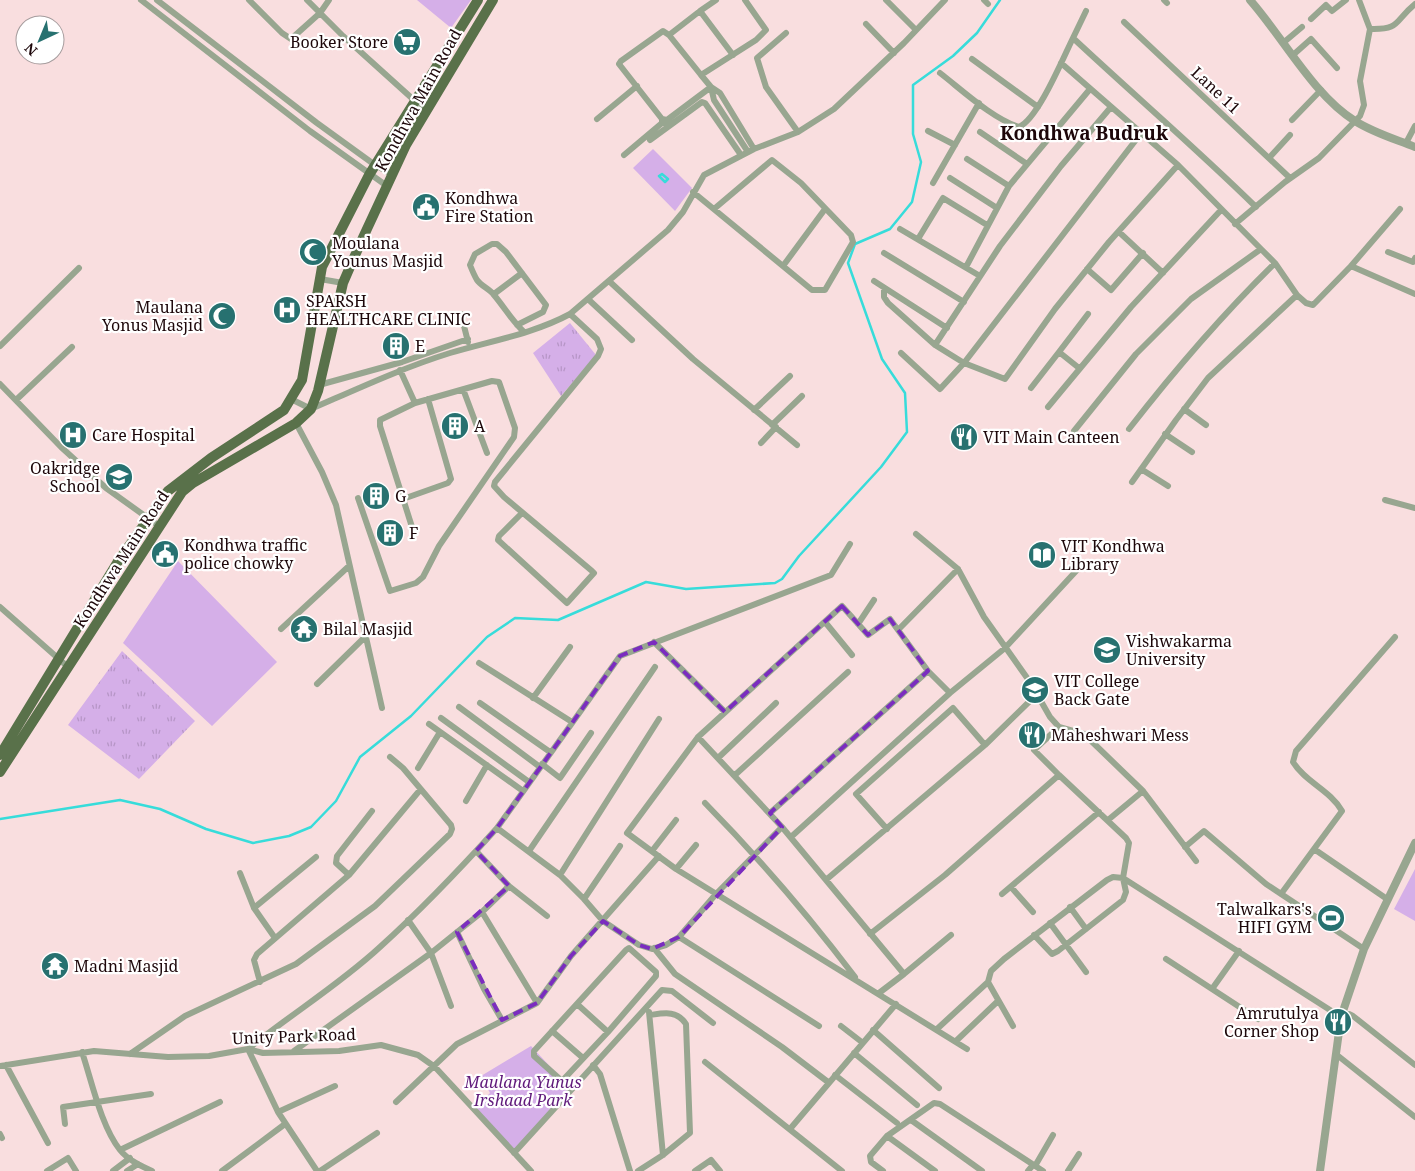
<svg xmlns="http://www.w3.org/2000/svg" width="1415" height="1171" viewBox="0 0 1415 1171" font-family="'Noto Serif',serif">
<defs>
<pattern id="grass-tufts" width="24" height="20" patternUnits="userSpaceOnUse" patternTransform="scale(1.25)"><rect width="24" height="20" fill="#d5afe8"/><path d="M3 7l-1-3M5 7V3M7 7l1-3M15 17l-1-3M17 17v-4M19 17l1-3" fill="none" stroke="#b695c6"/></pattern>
</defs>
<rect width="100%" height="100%" fill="#f9dedf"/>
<!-- grass -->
<path fill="url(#grass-tufts)" d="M 570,323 L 596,355 L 561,396 L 533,353 Z
M 122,651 L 195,721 L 139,779 L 68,725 Z"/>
<!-- green -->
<path fill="#d5afe8" d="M 417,0 L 471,0 L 451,28 Z
M 653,149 L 692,188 L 675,211 L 633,168 Z
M 178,561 L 277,662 L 212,726 L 123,643 Z
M 1415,869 L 1415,921 L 1394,909 Z
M 531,1046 L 571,1089 L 514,1153 L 474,1109 L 490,1093 L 481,1076 Z"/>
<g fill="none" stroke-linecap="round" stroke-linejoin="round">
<!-- stream -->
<path stroke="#37dcda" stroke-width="2.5" d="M 662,174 L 668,179 L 665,182 L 659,176 Z
M 0,819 L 120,800 L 160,809 L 206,829 L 253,843 L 289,836 L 311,827 L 336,801 L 360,757 L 411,716 L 487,637 L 515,618 L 558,620 L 646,582 L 686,589 L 775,583 L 782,579 L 799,556 L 881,467 L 907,432 L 905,393 L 882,359 L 848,263 L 855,244 L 890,229 L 912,202 L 921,162 L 913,134 L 913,85 L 953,56 L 977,33 L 1000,0"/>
<!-- minor -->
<path stroke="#98a690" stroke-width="6" d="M 141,0 L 310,131 L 387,186
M 157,0 L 317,123 L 375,165 L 393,175
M 249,0 L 282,33 L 291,39 L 320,13 L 329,0
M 307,0 L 343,36 L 415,101 L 428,109
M 886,0 L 916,30
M 984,0 L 988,4
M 1164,0 L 1167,3
M 1359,0 L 1370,29
M 700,11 L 716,0
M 1311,19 L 1326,5 L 1332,11 L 1346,0
M 1124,22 L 1290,178
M 866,24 L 894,53
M 786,33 L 757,58 L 766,87 L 798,132
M 669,35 L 700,11 L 733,55
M 1073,38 L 1086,11
M 1283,43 L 1302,27
M 1293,55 L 1311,39 L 1337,68
M 972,59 L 1038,107
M 1061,63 L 1178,165 L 1261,249
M 940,73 C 962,90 993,119 1019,127 C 1038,119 1063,58 1073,38 C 1134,95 1197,149 1256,207
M 701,75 L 711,87 L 720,93 L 754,149
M 711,87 L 714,100 L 748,152
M 404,118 L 417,126
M 597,119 L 637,86
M 662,119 L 662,123 L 666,123 L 667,120 L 662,119 L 619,64 L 621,61 L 663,31 L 669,35 L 701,75 L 756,40 L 766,30 L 745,0
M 667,120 L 711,87
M 1292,120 L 1321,90
M 928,131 L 955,145
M 980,132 L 1027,164
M 1142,132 L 964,363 L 1005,379 L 1055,309 L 1109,242 L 1178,165
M 650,140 L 702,102 L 705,103 L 741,155
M 1406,143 L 1415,126
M 624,155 L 662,123
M 1269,158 L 1290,135
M 967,159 L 1009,186
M 950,178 L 997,208
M 933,183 L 979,103
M 693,192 L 812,290 L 825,290 L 853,242 L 851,235 L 801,183 L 772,160 L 714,209
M 1235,224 L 1285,182 L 1319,158 L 1360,116 L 1364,105 L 1360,81 L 1370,29 C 1401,30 1394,21 1415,4
M 900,229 L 980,276
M 1119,232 L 1163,273
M 918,239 L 943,198 L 987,225
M 1388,252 L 1413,262 L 1415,258
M 884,253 L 964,302
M 783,266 L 825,209
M 1351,266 L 1400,209
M 966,267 L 1009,186 L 1090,89
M 1087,269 L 1111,290 L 1143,253
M 320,279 L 343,283
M 609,281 L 693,359 L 797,445
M 874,281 L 947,328
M 884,288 L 884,297 L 888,303 L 935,345
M 494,294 L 522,273
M 1297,295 L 1306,303 L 1313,305 L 1351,266 L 1415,294
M 589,300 L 632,340
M 461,314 L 468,342
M 517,325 L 543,312 L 546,305 L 506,252 L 497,244 L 492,244 L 475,254 L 470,265 C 472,270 474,275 477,280 C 481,286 490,289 494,295 C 505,308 512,321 524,332
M 0,346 L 79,268
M 901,353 L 940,389 L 964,363 L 935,345 L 1000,246 L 1061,166 L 1111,107
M 1079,368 L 1059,352 L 1088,314
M 400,370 L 415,403 L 380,420 L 380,426 L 412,527
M 0,384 L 61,447 L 106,488 L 159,526
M 319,385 L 402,362 L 468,339
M 1031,388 L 1059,352
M 463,389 L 487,453
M 291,399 L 311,409 C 357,389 402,368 450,353 C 490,341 533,334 570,314 L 668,230 L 683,212 L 704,175 L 754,149 L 798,132 L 834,109 L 904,43 L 945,0
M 16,400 L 72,347
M 1048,407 L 1131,307 L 1221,210
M 1184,409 L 1206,425
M 754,410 L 790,376
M 296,423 L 322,472 L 336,505 L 382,708
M 772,425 L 802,396
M 1129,429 C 1174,371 1222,315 1275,263
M 1074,431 L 1136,354 L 1191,299 L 1261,249 L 1275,263 L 1297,295 L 1208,378 L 1176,420 L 1132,482
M 1165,434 L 1192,452
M 761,443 L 776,427
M 1141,469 L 1168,486
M 358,498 L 390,591 L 416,583 L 423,577 L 439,546 L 514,437 L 515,428 L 499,382 L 492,381 L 415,403
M 403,499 L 448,483 L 451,479 L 428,399
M 1385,500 L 1415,508
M 522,513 L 499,536 L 498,540 L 567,603 L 594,573 L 592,571 L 504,497 L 494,486 L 495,482 L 598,356 L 601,349 L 597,339 L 570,314
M 916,534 L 958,569 L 984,617 L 1030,682 L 1050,717 L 1059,727 L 1084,734 L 1143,791 L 1108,820
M 0,607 L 68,667
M 825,622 L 852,655
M 858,624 L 874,600
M 281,629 L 349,566
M 898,630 L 890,619 L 868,635 L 842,606 L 698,737 L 627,833 L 676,869 L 967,1049
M 654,642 L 725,712
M 479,663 L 572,722
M 928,671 L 950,693
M 317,684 L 366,636
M 533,698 L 570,647
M 480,703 L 550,752
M 459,707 L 540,767
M 441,718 L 529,782
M 429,724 L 523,791
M 1059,727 L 1034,750 L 1059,775
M 718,758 L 776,703
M 542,764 L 560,778 L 591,733
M 418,768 L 440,732
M 735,775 L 848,672
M 1143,791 L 1196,861
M 466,801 L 487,765
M 705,803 C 759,858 808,915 855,977
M 770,813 L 928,671 L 898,630 L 958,569
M 782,827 L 904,974 L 879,993
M 497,828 L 560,875 L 584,899
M 887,829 L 856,794 L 953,708 L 985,745
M 791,837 L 950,693 L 1005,648 L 1077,570
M 620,846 L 584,899 L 603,921 L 639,945 L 652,949 L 666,945 L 679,937 L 716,894 L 782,827 L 698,737
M 1185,847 L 1204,831 L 1266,884 L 1364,949
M 476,851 L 509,886 L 482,912
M 529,851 L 655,667
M 652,851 L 676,820
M 676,869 L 696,845
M 240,873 L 254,908 L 275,938
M 349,875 L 336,863 L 337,856 L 372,811
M 560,875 L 659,719
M 1123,878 L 1341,1017 L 1349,1014 L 1353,1016 L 1415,1065
M 827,879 L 985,745 L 1036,695
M 509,886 L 547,916
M 1011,887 L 1033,912
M 1002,894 L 1099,812
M 1281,894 L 1314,849
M 1387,899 L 1314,849 L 1342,811 C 1330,790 1305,782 1293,762 L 1296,751 L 1395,637
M 1070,907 L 1086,929
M 254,908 L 316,857
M 408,920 L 431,953 L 451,1006
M 1050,923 L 1086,972
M 457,932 L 484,989 L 502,1020
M 870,934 L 945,875 L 1059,775 L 1126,838 L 1129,843 L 1123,878 L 1113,877 L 1107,880 L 1004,959 L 991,971 L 988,982 L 937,1029
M 1034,935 L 1052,954 L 1058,951 L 1123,900 L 1126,892 L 1123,878
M 679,937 L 819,1026
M 654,948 L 675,974 L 782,1047 L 828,1082
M 1166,959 L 1258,1019
M 904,974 L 951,935
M 260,982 L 254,960 L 257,954 L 349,875 L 420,790
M 988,982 L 1013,1026
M 1212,989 L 1239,951
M 649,1012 L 663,1155
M 841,1026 L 863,1043
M 873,1030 L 939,1088
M 552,1031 L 583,1058
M 956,1041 L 998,1001
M 294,1051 L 431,953 L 482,912 L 537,1003
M 82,1052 C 92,1082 101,1126 120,1150 C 128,1160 141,1166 152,1171
M 854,1053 L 917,1105
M 130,1054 L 185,1016 L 296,964 L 375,906 L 450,834 L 452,829 L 451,825 L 403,768 L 390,757
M 1337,1055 L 1415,1117
M 705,1062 L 842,1171
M 6,1065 L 48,1143
M 593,1065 L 600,1074 L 630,1171
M 0,1066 L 94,1051 L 168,1057 L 209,1056 L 248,1049 L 263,1053 L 339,1051 L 381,1045 L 418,1055 L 435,1067 L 531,1171
M 835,1075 L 897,1123
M 562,1081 L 608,1032
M 571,1089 L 534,1056 L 534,1051 C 564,1018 595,984 626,950 L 629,948 L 656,972 L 656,976 L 608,1032 L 577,1004
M 396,1102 L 457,1044 L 537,1003 L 571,956 L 659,856
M 278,1112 L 335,1086
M 911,1120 L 982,1171
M 65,1124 L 63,1107 L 151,1094
M 790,1129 L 896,1004
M 0,1134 L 2,1138
M 887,1136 L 935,1171
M 120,1150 L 220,1102
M 514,1153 L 662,990 L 672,991 L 713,1023
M 1035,1166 L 1053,1135
M 47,1171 L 68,1158 L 76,1171
M 113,1171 L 130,1158
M 127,1171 L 138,1164
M 222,1171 L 285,1124
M 317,1171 L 278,1112 L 248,1049 C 291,1014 339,985 380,947 C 421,910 460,869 497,828 L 620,656 L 831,575 L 850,544
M 320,1171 L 377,1133
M 638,1171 L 663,1155 L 690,1133 L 686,1024 C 677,1010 664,1013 650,1015
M 695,1171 L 711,1160 L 720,1171
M 883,1171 L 871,1162 L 870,1156 L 887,1136 L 934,1103 L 940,1104 L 1043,1171
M 1028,1171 L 1033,1165
M 1068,1171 L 1079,1154"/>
<!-- tertiary -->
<path stroke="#98a690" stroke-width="8" d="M 1250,0 C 1282,36 1314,96 1355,121 C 1374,133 1395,139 1415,147
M 1320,1171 L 1341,1017 L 1364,949 L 1415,843"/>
<!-- primary -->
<path stroke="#59714a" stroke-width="10" d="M 0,755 L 117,563 L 168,491 L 211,458 L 284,410 L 302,380 L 322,267 L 369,175 L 478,0
M 0,772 L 182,492 L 193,483 L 296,423 L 311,409 L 318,391 L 343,283 L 360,244 L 406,145 L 493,0"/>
</g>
<!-- marked area -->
<path fill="none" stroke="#7b2cbf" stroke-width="4" stroke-dasharray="10 6" stroke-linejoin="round" d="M 842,606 L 868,635 L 890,619 L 928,671 L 770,813 L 782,827 L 679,937 L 652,949 L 639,945 L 603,921 L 571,956 L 537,1003 L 502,1020 L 457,932 L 509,886 L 476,851 L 497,828 L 620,656 L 654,642 L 725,712 Z"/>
<!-- icons -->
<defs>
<symbol id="supermarket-disc" viewBox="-11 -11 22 22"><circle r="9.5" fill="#277170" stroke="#fff"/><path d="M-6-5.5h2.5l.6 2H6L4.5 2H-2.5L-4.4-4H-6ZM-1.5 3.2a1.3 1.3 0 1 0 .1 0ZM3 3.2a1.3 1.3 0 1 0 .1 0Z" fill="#fff"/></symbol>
<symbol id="civic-disc" viewBox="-11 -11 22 22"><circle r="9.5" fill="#277170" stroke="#fff"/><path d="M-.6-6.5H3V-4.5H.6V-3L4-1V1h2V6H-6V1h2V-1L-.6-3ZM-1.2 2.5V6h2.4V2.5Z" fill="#fff"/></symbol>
<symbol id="mosque-disc" viewBox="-11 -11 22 22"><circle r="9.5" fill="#277170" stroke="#fff"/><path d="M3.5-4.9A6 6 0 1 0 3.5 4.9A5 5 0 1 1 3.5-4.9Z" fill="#fff"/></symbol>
<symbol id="hospital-disc" viewBox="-11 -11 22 22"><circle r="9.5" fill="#277170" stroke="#fff"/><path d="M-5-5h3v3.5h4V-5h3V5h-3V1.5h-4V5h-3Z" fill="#fff"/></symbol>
<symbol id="building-disc" viewBox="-11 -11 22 22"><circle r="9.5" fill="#277170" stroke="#fff"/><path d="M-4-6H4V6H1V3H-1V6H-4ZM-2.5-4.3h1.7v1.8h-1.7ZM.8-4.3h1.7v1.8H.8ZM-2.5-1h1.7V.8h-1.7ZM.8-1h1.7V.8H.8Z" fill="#fff"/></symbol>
<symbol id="restaurant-disc" viewBox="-11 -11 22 22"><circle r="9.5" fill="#277170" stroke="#fff"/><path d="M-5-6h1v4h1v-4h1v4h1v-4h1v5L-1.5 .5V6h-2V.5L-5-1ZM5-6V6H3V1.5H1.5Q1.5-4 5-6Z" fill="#fff"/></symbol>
<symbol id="school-disc" viewBox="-11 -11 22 22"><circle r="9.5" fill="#277170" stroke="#fff"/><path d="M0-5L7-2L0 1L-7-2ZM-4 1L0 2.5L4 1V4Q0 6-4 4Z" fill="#fff"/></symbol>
<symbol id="library-disc" viewBox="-11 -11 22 22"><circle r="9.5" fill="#277170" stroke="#fff"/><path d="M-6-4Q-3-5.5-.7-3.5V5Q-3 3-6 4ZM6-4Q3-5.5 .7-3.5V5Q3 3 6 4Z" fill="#fff"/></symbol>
<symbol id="temple-disc" viewBox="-11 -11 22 22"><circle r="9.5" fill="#277170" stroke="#fff"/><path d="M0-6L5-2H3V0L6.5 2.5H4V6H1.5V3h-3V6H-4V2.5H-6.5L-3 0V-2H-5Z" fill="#fff"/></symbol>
<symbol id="university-disc" viewBox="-11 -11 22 22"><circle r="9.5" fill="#277170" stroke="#fff"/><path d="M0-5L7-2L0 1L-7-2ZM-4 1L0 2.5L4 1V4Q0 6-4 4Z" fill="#fff"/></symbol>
<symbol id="stadium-disc" viewBox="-11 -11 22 22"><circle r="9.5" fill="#277170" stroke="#fff"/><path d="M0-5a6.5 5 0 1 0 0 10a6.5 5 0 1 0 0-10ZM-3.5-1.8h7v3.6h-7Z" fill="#fff"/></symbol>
</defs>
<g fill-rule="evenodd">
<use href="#supermarket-disc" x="391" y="26" width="32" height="32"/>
<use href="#civic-disc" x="410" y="191" width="32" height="32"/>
<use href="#mosque-disc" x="297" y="236" width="32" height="32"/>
<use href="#hospital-disc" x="271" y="294" width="32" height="32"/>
<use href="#mosque-disc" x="206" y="300" width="32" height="32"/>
<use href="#building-disc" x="380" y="330" width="32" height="32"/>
<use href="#building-disc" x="439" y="410" width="32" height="32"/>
<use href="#hospital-disc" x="57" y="419" width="32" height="32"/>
<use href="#restaurant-disc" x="948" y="421" width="32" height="32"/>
<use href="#school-disc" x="103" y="461" width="32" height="32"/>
<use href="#building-disc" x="360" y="480" width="32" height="32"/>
<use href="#building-disc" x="374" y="517" width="32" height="32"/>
<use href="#civic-disc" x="149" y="538" width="32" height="32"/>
<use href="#library-disc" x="1026" y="539" width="32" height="32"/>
<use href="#temple-disc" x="288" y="613" width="32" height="32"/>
<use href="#university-disc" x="1091" y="634" width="32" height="32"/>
<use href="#university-disc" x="1019" y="674" width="32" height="32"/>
<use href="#restaurant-disc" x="1016" y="719" width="32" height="32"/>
<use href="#stadium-disc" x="1315" y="902" width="32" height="32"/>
<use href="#temple-disc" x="39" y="950" width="32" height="32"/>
<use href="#restaurant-disc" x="1322" y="1006" width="32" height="32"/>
</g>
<g text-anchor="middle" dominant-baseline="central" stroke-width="4.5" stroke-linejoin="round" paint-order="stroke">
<!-- poi labels -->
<g font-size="16" fill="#1d070a" stroke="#fff" text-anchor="start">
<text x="388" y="42" text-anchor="end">Booker Store</text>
<text x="445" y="198">Kondhwa<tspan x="445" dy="18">Fire Station</tspan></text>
<text x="332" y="243">Moulana<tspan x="332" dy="18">Younus Masjid</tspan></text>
<text x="306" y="301">SPARSH<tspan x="306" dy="18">HEALTHCARE CLINIC</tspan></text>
<text x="203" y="307" text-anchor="end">Maulana<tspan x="203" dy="18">Yonus Masjid</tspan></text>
<text x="415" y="346">E</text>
<text x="474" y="426">A</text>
<text x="92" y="435">Care Hospital</text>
<text x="983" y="437">VIT Main Canteen</text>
<text x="100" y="468" text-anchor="end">Oakridge<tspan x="100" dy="18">School</tspan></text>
<text x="395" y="496">G</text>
<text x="409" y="533">F</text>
<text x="184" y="545">Kondhwa traffic<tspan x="184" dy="18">police chowky</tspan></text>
<text x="1061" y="546">VIT Kondhwa<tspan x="1061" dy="18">Library</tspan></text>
<text x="323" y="629">Bilal Masjid</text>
<text x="1126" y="641">Vishwakarma<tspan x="1126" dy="18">University</tspan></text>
<text x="1054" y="681">VIT College<tspan x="1054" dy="18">Back Gate</tspan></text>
<text x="1051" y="735">Maheshwari Mess</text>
<text x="1312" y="909" text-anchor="end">Talwalkars's<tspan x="1312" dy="18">HIFI GYM</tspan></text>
<text x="74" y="966">Madni Masjid</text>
<text x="1319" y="1013" text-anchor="end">Amrutulya<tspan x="1319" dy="18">Corner Shop</tspan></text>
</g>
<!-- street labels -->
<g font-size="16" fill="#1d070a" stroke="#fff">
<text transform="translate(1216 90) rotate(43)">Lane 11</text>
<text transform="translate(418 100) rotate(-61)">Kondhwa Main Road</text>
<text transform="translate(121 559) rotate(-57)">Kondhwa Main Road</text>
<text transform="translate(294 1036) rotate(-2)">Unity Park Road</text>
</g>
<!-- park labels -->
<g font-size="16" font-style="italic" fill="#601a7b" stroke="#fff">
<text x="523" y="1082">Maulana Yunus<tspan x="523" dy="18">Irshaad Park</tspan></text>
</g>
<!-- quarter labels -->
<g font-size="19" font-weight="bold" fill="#1d070a" stroke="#fff">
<text x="1084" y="133">Kondhwa Budruk</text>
</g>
</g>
<!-- north arrow -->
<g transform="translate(40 40) rotate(224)"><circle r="24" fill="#ffffff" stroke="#a59c9d"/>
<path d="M0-4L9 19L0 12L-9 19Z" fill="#277170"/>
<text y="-8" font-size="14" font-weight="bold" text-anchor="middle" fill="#1d070a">N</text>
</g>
</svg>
